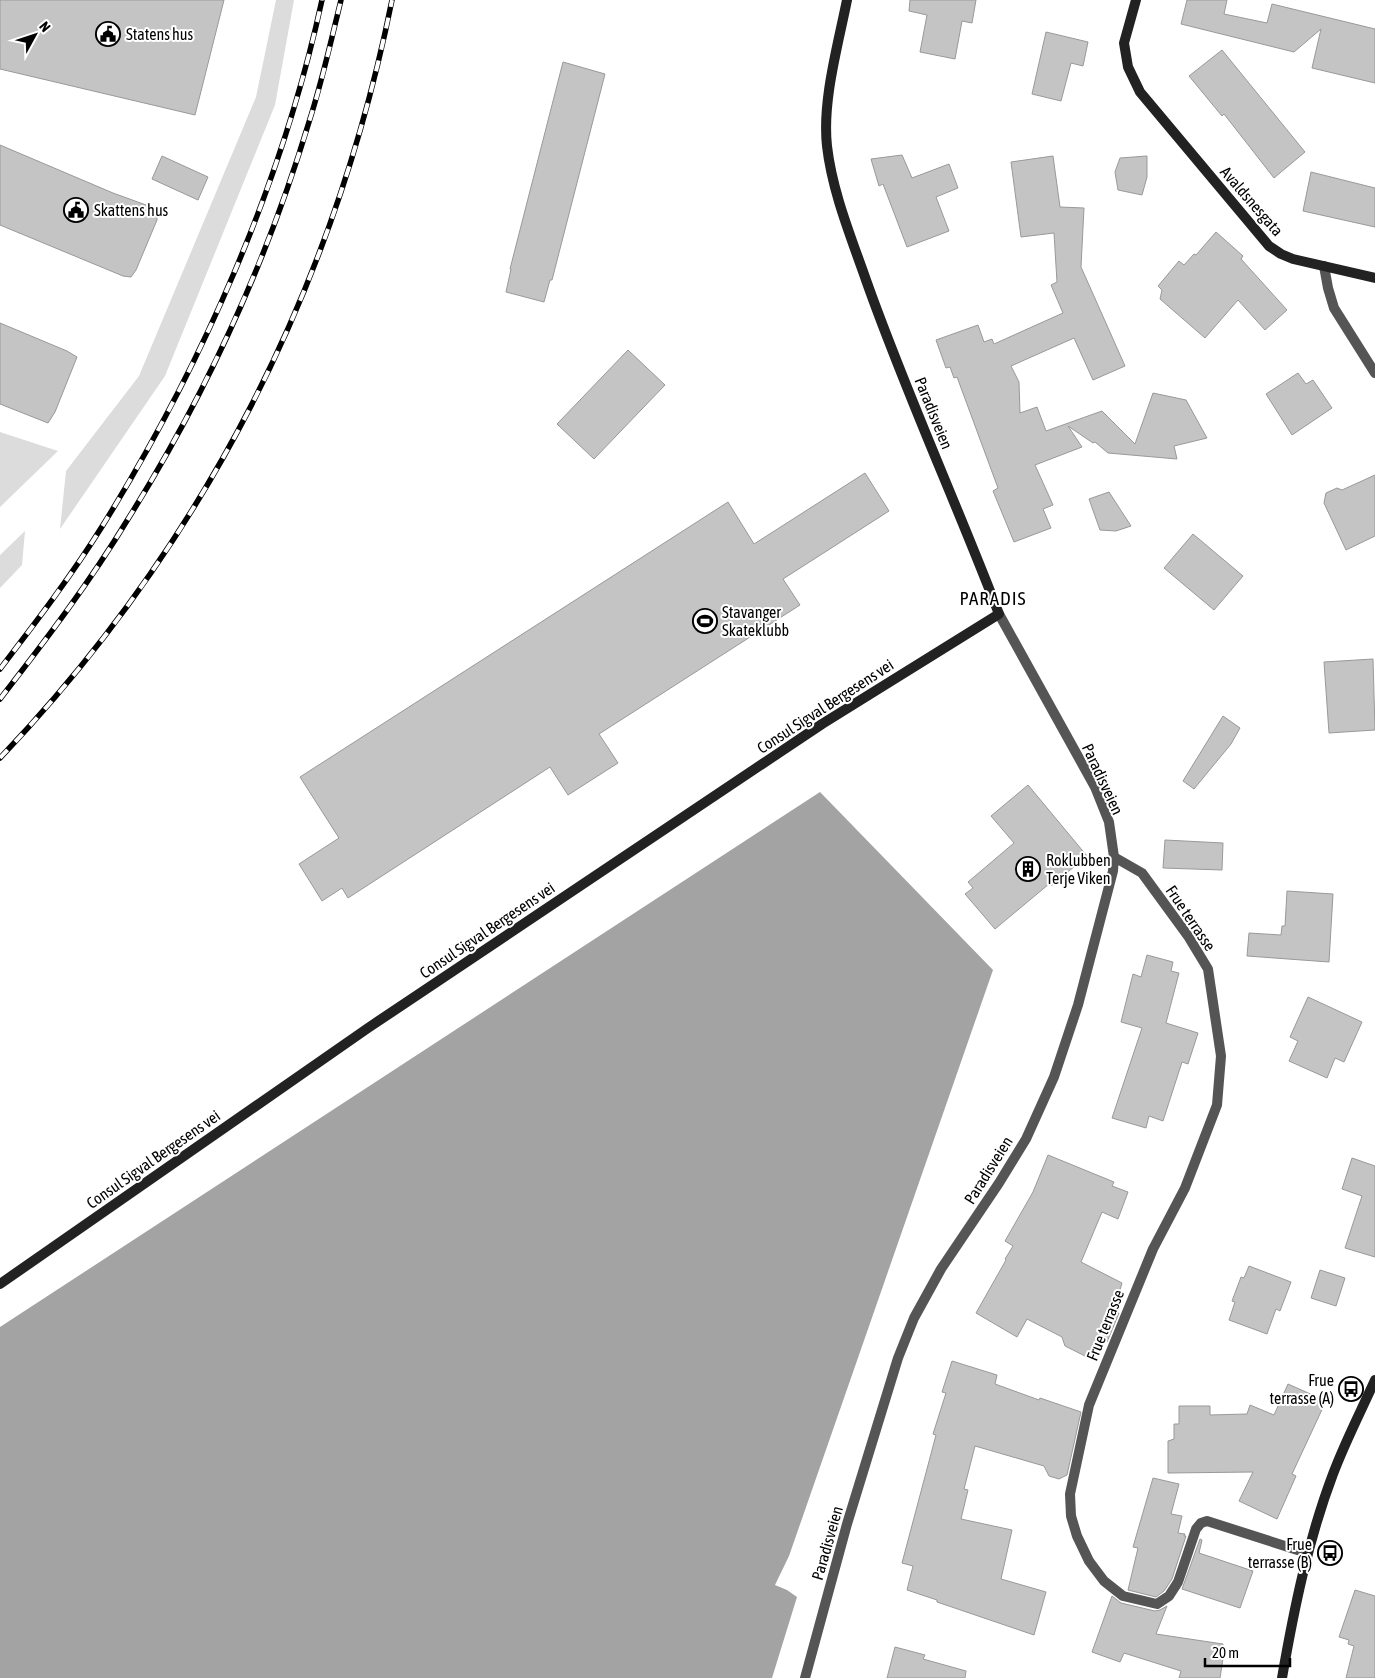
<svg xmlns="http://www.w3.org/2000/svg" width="1375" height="1678" viewBox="0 0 1375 1678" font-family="'Asap Condensed',sans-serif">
<rect width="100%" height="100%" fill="#fff"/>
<!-- green -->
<path fill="#dcdcdc" d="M 276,0 L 294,0 L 275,105 L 165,376 L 60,529 L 66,471 L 139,376 L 256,97 Z
M 0,432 L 58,451 L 0,507 Z
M 25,531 L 22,565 L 0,588 L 0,555 Z"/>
<!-- water -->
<path fill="#a3a3a3" d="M 820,792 L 993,970 L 789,1556 L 775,1585 L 787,1590 L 797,1597 L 772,1678 L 0,1678 L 0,1327 Z"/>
<!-- building -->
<path fill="#c4c4c4" stroke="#999" d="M 0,0 L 224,0 L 195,115 L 0,69 Z
M 910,0 L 976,0 L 972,23 L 962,21 L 955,59 L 920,52 L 927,15 L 909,11 Z
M 1187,0 L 1227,0 L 1224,14 L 1267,23 L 1272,4 L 1375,29 L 1375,83 L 1312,68 L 1321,29 L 1294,52 L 1181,24 Z
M 1046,32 L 1088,42 L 1083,66 L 1071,63 L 1061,101 L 1032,94 Z
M 1222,50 L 1305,152 L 1274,178 L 1224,114 L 1222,116 L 1189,76 Z
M 563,62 L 605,74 L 552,280 L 550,280 L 544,302 L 506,292 L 511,269 L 510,269 Z
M 0,145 L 113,193 L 157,209 L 157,220 L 136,270 L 131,277 L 123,276 L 0,225 Z
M 902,155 L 912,178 L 949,164 L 958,188 L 936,197 L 949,231 L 907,247 L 883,184 L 879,186 L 871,159 Z
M 162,156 L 208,177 L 198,200 L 152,179 Z
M 1053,156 L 1060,207 L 1084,208 L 1081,267 L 1125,366 L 1093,380 L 1074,338 L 1011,366 L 1019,382 L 1020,413 L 1037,407 L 1046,431 L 1102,411 L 1135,444 L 1153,393 L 1186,400 L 1207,438 L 1174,446 L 1177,459 L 1108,453 L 1095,442 L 1093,443 L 1068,426 L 1082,447 L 1035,465 L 1053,505 L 1043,509 L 1051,528 L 1014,542 L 993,491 L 998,488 L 957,377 L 954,378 L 950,367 L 946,368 L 936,340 L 978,325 L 984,342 L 992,339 L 994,344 L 1063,313 L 1051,285 L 1057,282 L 1054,233 L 1021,237 L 1011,162 Z
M 1147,156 L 1147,177 L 1142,195 L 1118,190 L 1115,172 L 1120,158 Z
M 1311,172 L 1375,188 L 1375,227 L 1303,211 Z
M 1216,232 L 1243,256 L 1241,259 L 1287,310 L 1265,330 L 1238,300 L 1205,338 L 1160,299 L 1162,290 L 1158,286 L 1179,261 L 1184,265 L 1194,254 L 1196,255 Z
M 0,323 L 67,351 L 77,357 L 55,412 L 48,423 L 0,404 Z
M 628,350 L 665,385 L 594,459 L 557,424 Z
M 1298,373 L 1306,384 L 1313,380 L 1332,408 L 1292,435 L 1266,394 Z
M 865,473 L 889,511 L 783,579 L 800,605 L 599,734 L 618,763 L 568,795 L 550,767 L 348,898 L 342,888 L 322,901 L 299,864 L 339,838 L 300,777 L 728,502 L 754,544 Z
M 1375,475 L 1375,536 L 1346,550 L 1324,503 L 1326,493 L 1337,488 L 1342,490 Z
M 1109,492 L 1131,526 L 1116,531 L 1100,530 L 1089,499 Z
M 1193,534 L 1243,576 L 1214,610 L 1164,568 Z
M 1373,659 L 1375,730 L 1329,733 L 1324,662 Z
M 1223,716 L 1240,728 L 1231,744 L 1194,789 L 1183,781 Z
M 1028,785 L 1087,856 L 1051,886 L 1049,884 L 995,929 L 965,894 L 973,888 L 968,882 L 1014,843 L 991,816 Z
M 1165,840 L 1223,843 L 1222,870 L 1163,868 Z
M 1287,891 L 1333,894 L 1329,962 L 1247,956 L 1249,933 L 1281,935 L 1282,926 L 1285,926 Z
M 1147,955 L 1173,962 L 1171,971 L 1179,973 L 1166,1023 L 1198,1033 L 1188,1064 L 1182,1062 L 1163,1121 L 1149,1116 L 1146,1128 L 1112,1118 L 1142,1028 L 1121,1022 L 1133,974 L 1141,977 Z
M 1308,997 L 1362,1022 L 1344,1062 L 1335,1058 L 1327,1078 L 1289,1061 L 1298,1041 L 1290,1037 Z
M 1048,1155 L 1114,1182 L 1112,1186 L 1128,1192 L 1118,1219 L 1102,1212 L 1081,1262 L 1122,1283 L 1114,1310 L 1119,1313 L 1107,1342 L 1101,1339 L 1091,1359 L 1065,1346 L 1062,1337 L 1027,1319 L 1017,1337 L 976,1313 L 1006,1260 L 1005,1259 L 1013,1246 L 1005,1241 L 1033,1192 Z
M 1352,1158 L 1375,1166 L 1375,1257 L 1345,1248 L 1362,1196 L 1342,1189 Z
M 1249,1266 L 1291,1282 L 1280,1311 L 1276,1309 L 1267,1334 L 1229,1320 L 1235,1302 L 1232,1301 L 1241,1277 L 1244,1278 Z
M 1320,1270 L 1345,1278 L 1336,1306 L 1311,1298 Z
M 952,1361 L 997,1375 L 995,1384 L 1039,1400 L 1040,1398 L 1081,1412 L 1067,1475 L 1059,1479 L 1049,1476 L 1044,1466 L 975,1446 L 964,1489 L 968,1490 L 961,1519 L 1012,1530 L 1001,1579 L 1046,1592 L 1034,1635 L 937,1602 L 937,1600 L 907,1590 L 913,1566 L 902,1563 L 936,1435 L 933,1434 L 946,1393 L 942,1392 Z
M 1288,1384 L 1326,1401 L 1292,1474 L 1296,1476 L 1277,1519 L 1239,1501 L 1253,1472 L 1168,1473 L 1168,1441 L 1174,1439 L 1174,1424 L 1179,1424 L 1179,1406 L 1210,1406 L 1210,1415 L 1247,1414 L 1250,1405 L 1274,1415 Z
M 1153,1478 L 1179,1484 L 1171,1514 L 1182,1516 L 1178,1533 L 1185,1534 L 1184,1536 L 1186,1536 L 1172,1579 L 1164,1591 L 1156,1597 L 1128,1590 L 1138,1548 L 1133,1547 Z
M 1200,1539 L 1202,1540 L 1199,1553 L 1253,1571 L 1240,1608 L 1182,1589 Z
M 1355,1590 L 1375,1596 L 1375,1678 L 1346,1678 L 1354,1646 L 1348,1644 L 1349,1640 L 1339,1637 Z
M 1112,1596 L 1121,1603 L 1155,1611 L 1160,1610 L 1167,1606 L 1156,1634 L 1223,1644 L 1222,1652 L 1224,1652 L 1220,1678 L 1179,1678 L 1181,1671 L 1124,1653 L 1120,1662 L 1092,1652 Z
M 895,1647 L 925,1655 L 923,1659 L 966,1671 L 965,1678 L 887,1678 Z"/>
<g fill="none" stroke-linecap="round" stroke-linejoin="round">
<!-- street -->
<path stroke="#555" stroke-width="10" d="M 1324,266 L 1328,288 L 1334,308 L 1375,373
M 1114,857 L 1142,873 L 1188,936 L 1208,969 L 1221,1056 L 1217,1105 L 1185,1188 L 1153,1249 L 1089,1405 L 1070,1494 L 1071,1516 L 1077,1536 L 1089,1561 L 1104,1581 L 1123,1596 L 1157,1604 L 1169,1596 L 1178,1582 L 1196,1529 L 1201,1523 L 1207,1521 L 1307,1553
M 805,1678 L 847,1524 L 898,1358 L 914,1318 L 941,1269 L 999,1183 L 1026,1139 L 1054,1077 L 1078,1005 L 1113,871 L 1114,857 L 1109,822 L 1095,787 L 999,614"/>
<!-- secondary -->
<path stroke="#222" stroke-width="10" d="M 1136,0 L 1124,43 L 1128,67 L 1140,92 L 1269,246 L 1281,254 L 1293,259 L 1375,278
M 0,1284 L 368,1028 L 822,724 L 999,614 C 956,502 906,393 866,280 C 851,237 832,191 827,146 C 822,101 838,45 847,0
M 1282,1678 C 1294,1609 1308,1540 1333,1474 C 1345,1442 1361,1411 1375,1380"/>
<defs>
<path id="rail" d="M 0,669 C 36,622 72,575 103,525 C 202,365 282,184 322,0
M 0,699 C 45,641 90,582 128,519 C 205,396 267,261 309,122 C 322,82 331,41 341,0
M 0,758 C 203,545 334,288 392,0"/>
</defs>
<!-- rail casing -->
<use href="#rail" stroke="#000" stroke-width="5.5"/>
<!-- rail -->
<use href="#rail" stroke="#fff" stroke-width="4" stroke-dasharray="11" stroke-linecap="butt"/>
</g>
<!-- icons -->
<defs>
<symbol id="civic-ring" viewBox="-11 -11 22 22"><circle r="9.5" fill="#fff" stroke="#000" stroke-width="1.5"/><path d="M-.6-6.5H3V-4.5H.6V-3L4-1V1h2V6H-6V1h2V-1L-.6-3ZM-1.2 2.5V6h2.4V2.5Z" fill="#000"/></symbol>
<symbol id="stadium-ring" viewBox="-11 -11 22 22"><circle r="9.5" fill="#fff" stroke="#000" stroke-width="1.5"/><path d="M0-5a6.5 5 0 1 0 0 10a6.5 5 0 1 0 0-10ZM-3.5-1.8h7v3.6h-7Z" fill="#000"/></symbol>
<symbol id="building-ring" viewBox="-11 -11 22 22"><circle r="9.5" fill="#fff" stroke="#000" stroke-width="1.5"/><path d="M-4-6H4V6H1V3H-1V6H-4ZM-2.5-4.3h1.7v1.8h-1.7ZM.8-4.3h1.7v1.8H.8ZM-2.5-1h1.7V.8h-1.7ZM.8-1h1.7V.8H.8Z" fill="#000"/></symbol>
<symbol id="bus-ring" viewBox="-11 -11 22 22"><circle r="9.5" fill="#fff" stroke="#000" stroke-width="1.5"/><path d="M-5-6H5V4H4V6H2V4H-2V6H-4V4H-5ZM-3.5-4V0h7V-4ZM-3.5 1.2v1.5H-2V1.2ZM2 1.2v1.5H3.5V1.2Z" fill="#000"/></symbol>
</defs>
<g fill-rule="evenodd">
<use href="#civic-ring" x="94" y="20" width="28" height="28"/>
<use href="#civic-ring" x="62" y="196" width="28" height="28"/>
<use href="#stadium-ring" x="691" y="607" width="28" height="28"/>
<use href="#building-ring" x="1014" y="855" width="28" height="28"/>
<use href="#bus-ring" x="1337" y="1375" width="28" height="28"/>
<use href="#bus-ring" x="1316" y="1539" width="28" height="28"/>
</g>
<g text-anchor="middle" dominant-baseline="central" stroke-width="4" stroke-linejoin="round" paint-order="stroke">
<!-- poi labels -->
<g font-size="16" fill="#000" stroke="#fff" text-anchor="start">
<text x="126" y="34">Statens hus</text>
<text x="94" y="210">Skattens hus</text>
<text x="722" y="612">Stavanger<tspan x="722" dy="18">Skateklubb</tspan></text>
<text x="1046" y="860">Roklubben<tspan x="1046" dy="18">Terje Viken</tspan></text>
<text x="1334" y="1380" text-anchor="end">Frue<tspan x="1334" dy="18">terrasse (A)</tspan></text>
<text x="1312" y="1544" text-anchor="end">Frue<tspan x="1312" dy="18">terrasse (B)</tspan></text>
</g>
<!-- street labels -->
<g font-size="16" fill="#000" stroke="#fff">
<text transform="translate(1252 201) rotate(49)">Avaldsnesgata</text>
<text transform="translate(934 413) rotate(68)">Paradisveien</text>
<text transform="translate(825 706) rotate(-33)">Consul Sigval Bergesens vei</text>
<text transform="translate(1103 779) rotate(65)">Paradisveien</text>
<text transform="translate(1191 918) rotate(56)">Frue terrasse</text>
<text transform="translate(487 930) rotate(-34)">Consul Sigval Bergesens vei</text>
<text transform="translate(153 1159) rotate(-35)">Consul Sigval Bergesens vei</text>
<text transform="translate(988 1170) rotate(-58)">Paradisveien</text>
<text transform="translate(1105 1325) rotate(-68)">Frue terrasse</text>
<text transform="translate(827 1543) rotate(-74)">Paradisveien</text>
</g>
<!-- quarter labels -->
<g font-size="19" letter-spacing="1" fill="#000" stroke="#fff">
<text x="993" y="598">PARADIS</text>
</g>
</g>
<!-- north arrow -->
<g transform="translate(35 35) rotate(50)" stroke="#ffffff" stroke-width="4" paint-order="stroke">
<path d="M0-4L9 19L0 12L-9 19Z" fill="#000000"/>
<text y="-8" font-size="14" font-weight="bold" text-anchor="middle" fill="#000000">N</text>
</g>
<!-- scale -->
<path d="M1205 1658v8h85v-8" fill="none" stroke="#000000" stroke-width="2.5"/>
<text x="1212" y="1658" font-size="15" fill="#000000" stroke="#ffffff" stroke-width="4" paint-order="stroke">20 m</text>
</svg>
